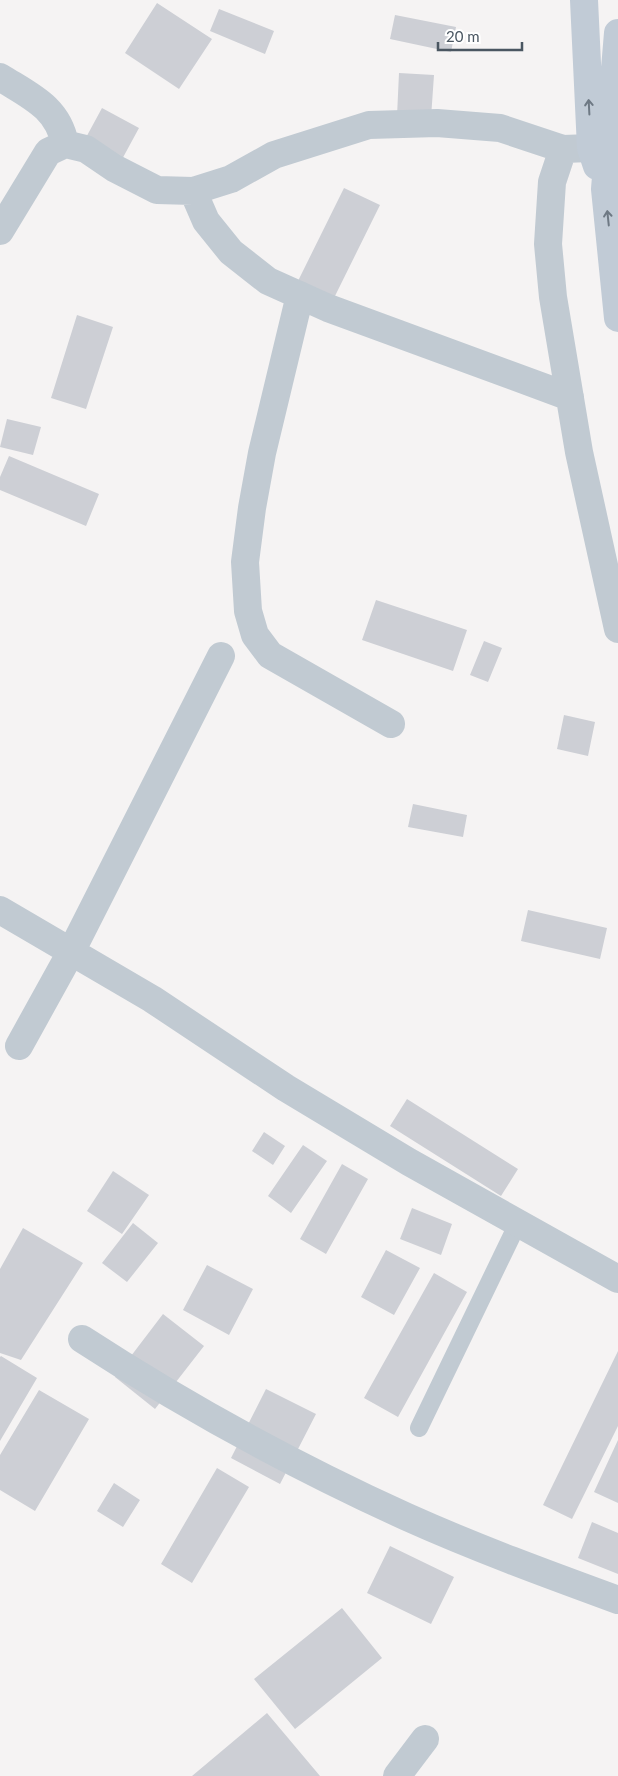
<svg xmlns="http://www.w3.org/2000/svg" width="618" height="1776" viewBox="0 0 618 1776" font-family="Lato,sans-serif">
<rect width="100%" height="100%" fill="#f5f3f3"/>
<!-- building -->
<path fill="#cdcfd5" d="M 157,3 L 212,39 L 179,89 L 125,53 Z
M 219,9 L 274,31 L 265,54 L 210,31 Z
M 395,15 L 456,27 L 451,52 L 390,39 Z
M 399,73 L 434,75 L 431,118 L 397,116 Z
M 102,108 L 139,128 L 120,163 L 83,143 Z
M 344,188 L 380,205 L 334,298 L 298,281 Z
M 77,315 L 113,327 L 86,409 L 51,398 Z
M 7,419 L 41,427 L 33,455 L 0,447 Z
M 9,456 L 99,494 L 86,526 L 0,490 L 0,477 Z
M 376,600 L 467,630 L 453,671 L 362,640 Z
M 484,641 L 502,648 L 488,682 L 470,675 Z
M 564,715 L 595,722 L 588,756 L 557,749 Z
M 413,804 L 467,815 L 463,837 L 408,827 Z
M 528,910 L 607,928 L 600,959 L 521,941 Z
M 407,1099 L 518,1169 L 501,1196 L 390,1126 Z
M 264,1132 L 285,1146 L 273,1165 L 252,1151 Z
M 303,1145 L 327,1161 L 291,1213 L 268,1196 Z
M 342,1164 L 368,1179 L 326,1254 L 300,1239 Z
M 113,1171 L 149,1195 L 122,1234 L 87,1211 Z
M 412,1208 L 452,1224 L 441,1255 L 400,1239 Z
M 133,1223 L 158,1243 L 127,1282 L 102,1263 Z
M 23,1228 L 83,1263 L 21,1360 L 0,1353 L 0,1269 Z
M 386,1250 L 420,1268 L 394,1315 L 361,1297 Z
M 207,1265 L 253,1289 L 229,1335 L 183,1310 Z
M 434,1273 L 467,1292 L 398,1417 L 364,1398 Z
M 163,1314 L 204,1346 L 155,1409 L 115,1377 Z
M 618,1351 L 618,1426 L 572,1519 L 543,1505 Z
M 1,1356 L 37,1378 L 0,1441 L 0,1357 Z
M 266,1389 L 316,1414 L 280,1484 L 231,1458 Z
M 39,1390 L 89,1419 L 35,1511 L 0,1490 L 0,1455 Z
M 618,1440 L 618,1503 L 594,1492 Z
M 217,1468 L 249,1487 L 192,1583 L 161,1564 Z
M 114,1483 L 140,1500 L 123,1527 L 97,1511 Z
M 592,1522 L 618,1533 L 618,1574 L 578,1558 Z
M 390,1546 L 454,1577 L 431,1624 L 367,1593 Z
M 342,1608 L 382,1658 L 295,1729 L 254,1679 Z
M 267,1713 L 320,1776 L 192,1776 Z"/>
<g fill="none" stroke-linecap="round" stroke-linejoin="round">
<!-- service -->
<path stroke="#c1cad2" stroke-width="18" d="M 419,1428 L 518,1223"/>
<!-- minor -->
<path stroke="#c1cad2" stroke-width="28" d="M 0,77 C 30,96 58,107 65,144
M 563,149 L 552,182 L 548,244 L 553,297 L 579,452 L 618,629
M 193,191 L 206,221 L 231,252 L 268,281 L 328,308 L 570,397
M 0,231 L 48,152 L 65,144 L 86,149 L 114,168 L 157,190 L 193,191 L 231,179 L 274,155 L 369,125 L 437,123 L 500,128 L 563,149 L 591,148
M 300,295 L 262,453 L 252,508 L 245,562 L 248,611 L 255,635 L 270,655 L 391,724
M 0,910 L 152,999 L 286,1088 L 409,1162 L 618,1279
M 19,1046 L 71,952 L 221,656
M 82,1339 C 185,1406 295,1466 407,1517 C 476,1548 547,1574 618,1600
M 397,1776 L 425,1739"/>
<!-- secondary -->
<path stroke="#c1cbd6" stroke-width="28" d="M 584,0 L 591,148 L 597,166
M 618,33 L 605,189 L 618,318"/>
</g>
<!-- one-way arrows -->
<defs><path id="oneway-shaft" d="M-6 0H5M1.5-3L5.5 0L1.5 3" fill="none" stroke-width="1.6" stroke-linecap="round" stroke-linejoin="round" transform="scale(1.25)"/></defs>
<g stroke="#6e7984">
<use href="#oneway-shaft" transform="translate(589 107) rotate(-93)"/>
<use href="#oneway-shaft" transform="translate(608 218) rotate(-96)"/>
</g>
<!-- scale -->
<path d="M438 42v8h84v-8" fill="none" stroke="#4a5661" stroke-width="2.5"/>
<text x="446" y="42" font-size="15" fill="#4a5661" stroke="#ffffff" stroke-width="4" paint-order="stroke">20 m</text>
</svg>
